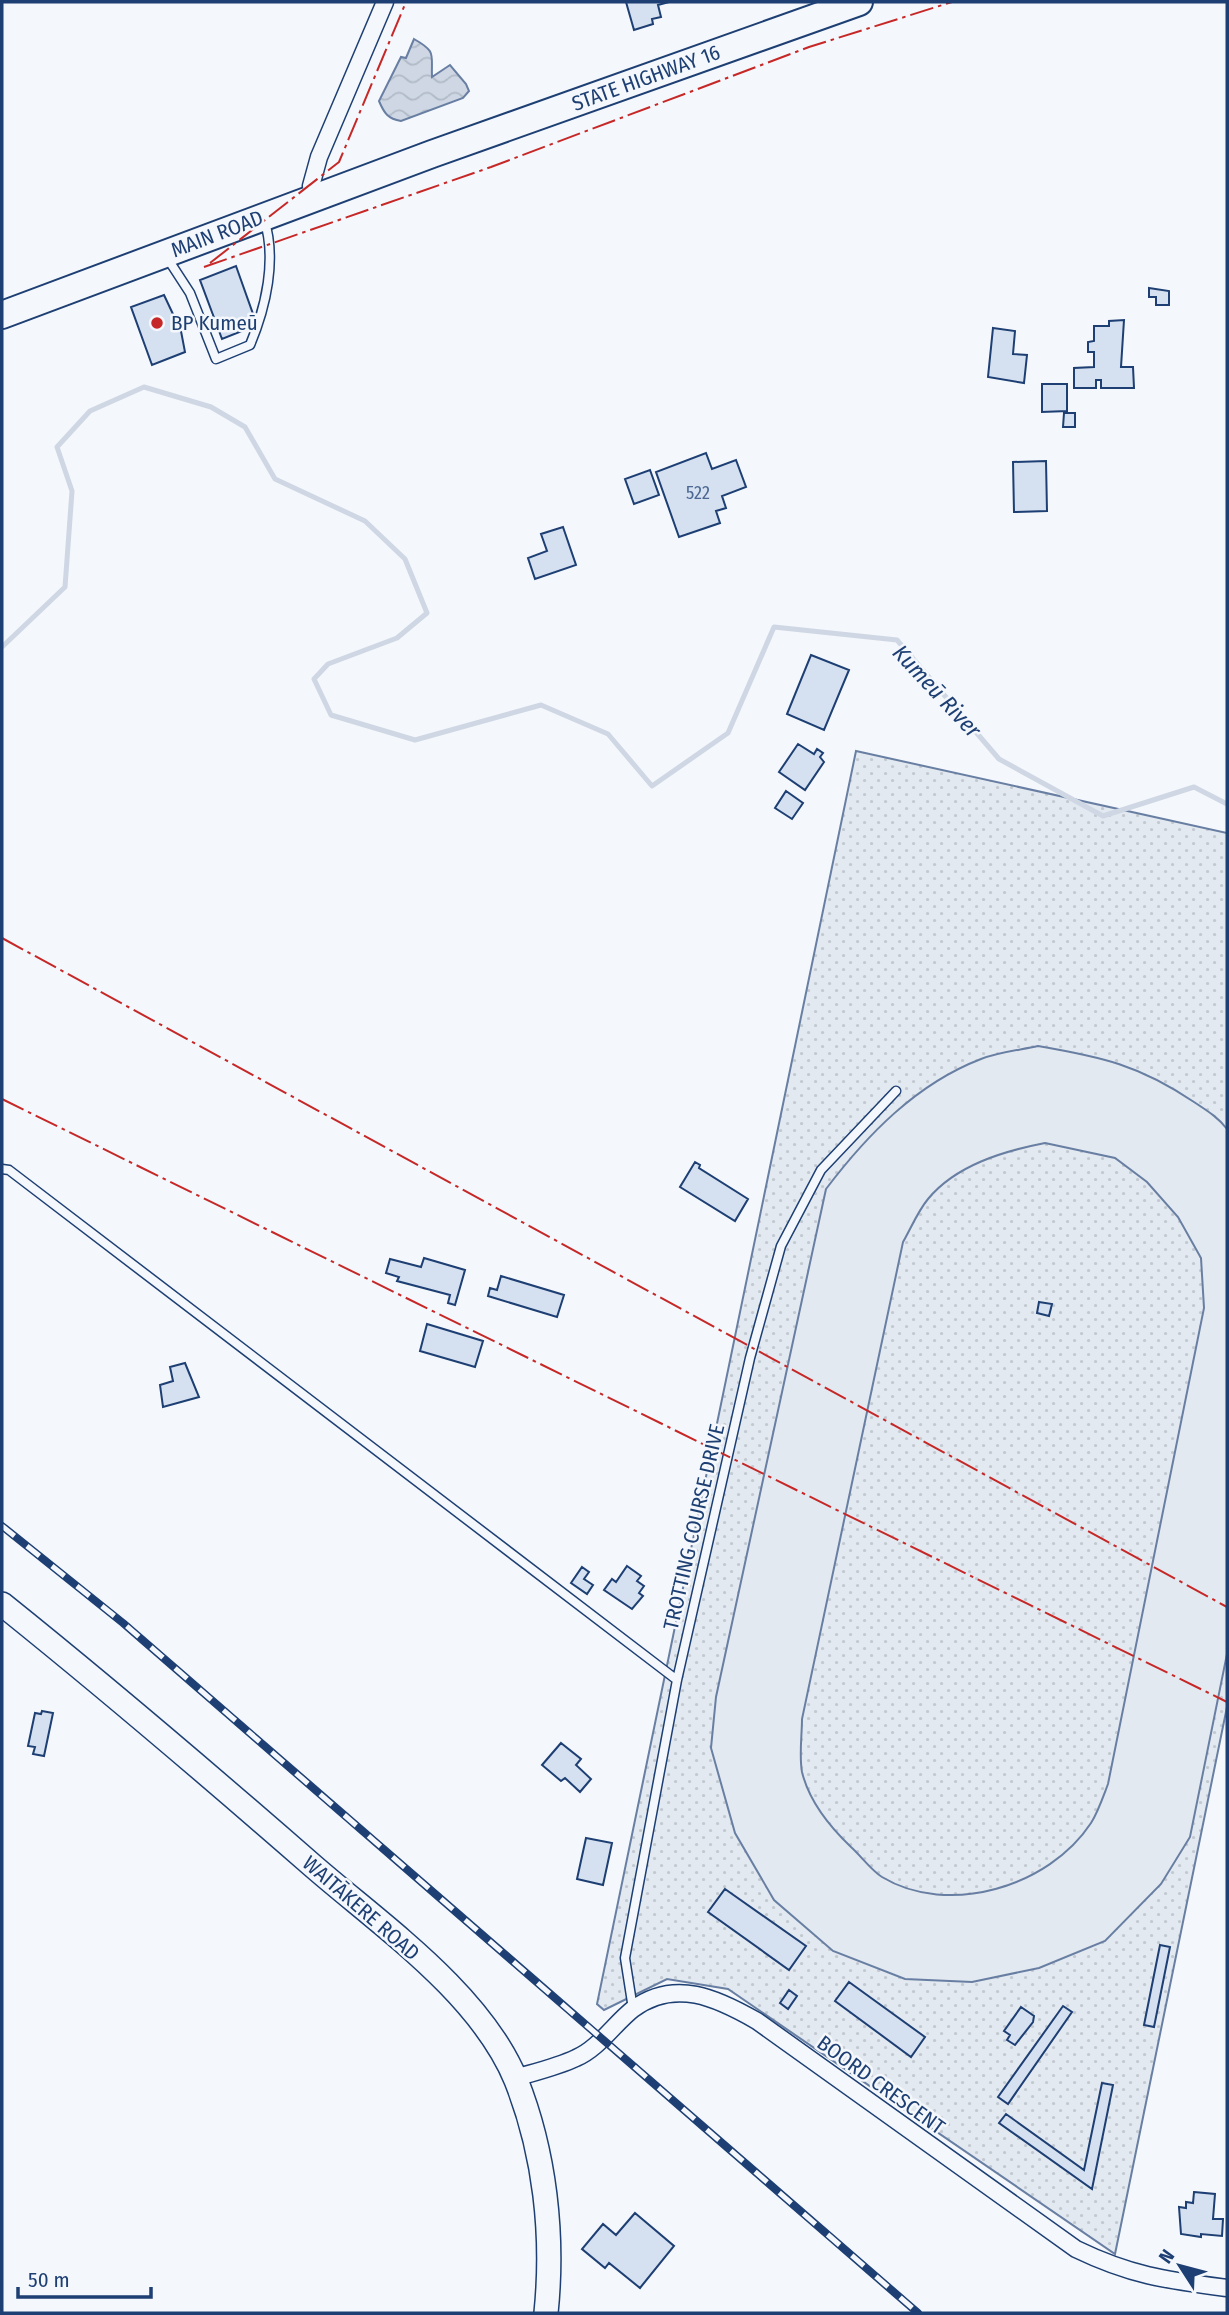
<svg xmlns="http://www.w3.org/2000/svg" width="1229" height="2315" viewBox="0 0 1229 2315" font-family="'Fira Sans Condensed',sans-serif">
<defs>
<pattern id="park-dots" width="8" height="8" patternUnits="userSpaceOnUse" patternTransform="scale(1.75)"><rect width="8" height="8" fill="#e3e9f0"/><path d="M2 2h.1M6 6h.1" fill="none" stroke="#c2c9d1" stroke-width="1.8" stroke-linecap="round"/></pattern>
<pattern id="water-waves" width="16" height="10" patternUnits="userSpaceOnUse" patternTransform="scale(1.75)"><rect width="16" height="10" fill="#cfd7e4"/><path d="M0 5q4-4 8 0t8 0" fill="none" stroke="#b1bac7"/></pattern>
</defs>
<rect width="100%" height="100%" fill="#f4f7fb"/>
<!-- park -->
<path fill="url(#park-dots)" stroke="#687fa3" stroke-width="2" d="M 856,751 L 1227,833 L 1227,1707 L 1115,2254 L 728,1989 L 667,1979 L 604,2010 L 597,2004 Z"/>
<!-- pitch -->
<path fill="#e3e9f0" stroke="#687fa3" stroke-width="2" fill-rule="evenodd" d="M 1038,1046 C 1102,1057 1139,1065 1194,1102 C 1206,1110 1218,1117 1227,1129 L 1227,1654 L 1190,1837 L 1161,1884 L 1105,1941 L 1039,1968 L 972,1982 L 905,1979 L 833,1951 L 774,1900 L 735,1833 L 711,1748 L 716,1697 L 826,1189 C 867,1135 916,1084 981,1059 C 999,1052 1020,1050 1038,1046 ZM 1045,1143 L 1115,1158 L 1147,1182 L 1178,1217 L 1201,1258 L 1204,1308 L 1108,1784 C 1103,1797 1098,1812 1091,1823 C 1049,1887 948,1917 882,1877 C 871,1870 861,1856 851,1847 C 830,1827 809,1801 802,1772 C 799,1756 802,1735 802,1719 L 903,1242 C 911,1228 918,1211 928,1199 C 956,1165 1004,1151 1045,1143 Z"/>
<!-- water -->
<path fill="url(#water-waves)" stroke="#687fa3" stroke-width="2" d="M 414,39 C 437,52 431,54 432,77 L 450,65 L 466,84 L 469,91 L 463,98 L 401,121 C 388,119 384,113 379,101 L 401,57 L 406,58 Z"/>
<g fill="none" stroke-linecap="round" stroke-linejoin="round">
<!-- stream -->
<path stroke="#cfd7e4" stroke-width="5" d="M 2,647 L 65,587 L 72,491 L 57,447 L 90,411 L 144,387 L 211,407 L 245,427 L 275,479 L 365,521 L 405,559 L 427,613 L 397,638 L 328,664 L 314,679 L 331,715 L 415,740 L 541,705 L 608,734 L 652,786 L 728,733 L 774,627 L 897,640 L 999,759 L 1103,816 L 1194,787 L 1227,804"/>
</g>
<!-- building -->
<path fill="#d5e0f0" stroke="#1d3f73" stroke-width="2" d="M 626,2 L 669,2 L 658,5 L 661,17 L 652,19 L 653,24 L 634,30 Z
M 236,266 L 257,325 L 222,339 L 200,280 Z
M 1149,288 L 1169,291 L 1169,305 L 1156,305 L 1156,297 L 1149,297 Z
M 164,295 L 181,331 L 185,352 L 152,365 L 131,307 Z
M 1124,320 L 1121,367 L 1133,367 L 1134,388 L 1101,388 L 1101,380 L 1096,380 L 1096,388 L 1074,388 L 1074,368 L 1094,367 L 1094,352 L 1088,352 L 1088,342 L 1094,341 L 1094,326 L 1109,326 L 1109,321 Z
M 993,328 L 1015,331 L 1013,354 L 1027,355 L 1024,383 L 988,377 Z
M 1042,384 L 1067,384 L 1067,411 L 1042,412 Z
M 1064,413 L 1075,413 L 1075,427 L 1063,427 Z
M 706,453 L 712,469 L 736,460 L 746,487 L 722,496 L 726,508 L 716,511 L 720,523 L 679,537 L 656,472 Z
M 1046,461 L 1047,511 L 1014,512 L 1013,462 Z
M 650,470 L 659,495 L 634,504 L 625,479 Z
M 563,527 L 576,565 L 535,579 L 528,558 L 547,551 L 541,534 Z
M 811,655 L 849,670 L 824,730 L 787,714 Z
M 798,744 L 814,754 L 817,749 L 823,753 L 820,757 L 824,762 L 805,790 L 779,772 Z
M 786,791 L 803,803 L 792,819 L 775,808 Z
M 695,1162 L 700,1165 L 699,1168 L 748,1199 L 735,1221 L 680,1187 Z
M 424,1258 L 465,1270 L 455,1305 L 448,1303 L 450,1295 L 397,1281 L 399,1277 L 386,1273 L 390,1259 L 421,1267 Z
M 501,1276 L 564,1295 L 557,1317 L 488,1296 L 490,1288 L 497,1290 Z
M 1039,1302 L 1052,1304 L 1049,1316 L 1037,1313 Z
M 427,1324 L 483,1341 L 475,1367 L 420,1351 Z
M 185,1363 L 199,1397 L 163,1407 L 160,1385 L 173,1381 L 170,1367 Z
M 627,1566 L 641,1576 L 637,1581 L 644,1586 L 639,1593 L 643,1596 L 632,1609 L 604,1590 L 612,1579 L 616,1582 Z
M 582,1567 L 589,1572 L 584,1579 L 593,1585 L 587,1594 L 571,1583 Z
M 42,1711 L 53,1713 L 44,1756 L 33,1754 L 35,1747 L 28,1746 L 35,1713 L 41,1714 Z
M 561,1743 L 581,1759 L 576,1765 L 591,1779 L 580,1792 L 565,1778 L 561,1781 L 542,1765 Z
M 586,1838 L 612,1843 L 603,1885 L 577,1879 Z
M 725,1889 L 806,1946 L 789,1970 L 708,1912 Z
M 1160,1945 L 1170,1947 L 1154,2027 L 1144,2025 Z
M 849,1982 L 925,2037 L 911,2057 L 835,2001 Z
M 789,1990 L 797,1996 L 788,2009 L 780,2003 Z
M 1063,2006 L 1072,2012 L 1008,2104 L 998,2097 Z
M 1021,2007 L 1034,2016 L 1033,2022 L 1015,2045 L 1007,2040 L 1010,2035 L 1004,2031 Z
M 1102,2083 L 1113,2085 L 1092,2189 L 999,2123 L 1006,2114 L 1084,2170 Z
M 1194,2192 L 1215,2194 L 1213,2219 L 1223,2219 L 1222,2236 L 1201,2234 L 1201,2237 L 1181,2234 L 1179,2207 L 1186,2208 L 1186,2202 L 1193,2203 Z
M 635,2213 L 674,2246 L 640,2288 L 609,2263 L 605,2268 L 582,2249 L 603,2224 L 616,2235 Z"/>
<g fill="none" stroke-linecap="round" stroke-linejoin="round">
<defs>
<path id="lane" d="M 166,256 L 190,293 L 216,359 L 250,345 C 266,307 277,259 264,219
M 2,1169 L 9,1170 L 677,1680
M 633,2009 L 625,1958 L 677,1680 L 750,1358 L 781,1246 L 821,1170 L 896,1091"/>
<path id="street" d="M 315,200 L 311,186 L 319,157 L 385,2
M 515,2078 C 535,2072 557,2067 576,2058 C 599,2048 614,2024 633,2009 C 675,1978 717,1998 757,2021 L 1076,2249 C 1132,2276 1166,2280 1227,2288"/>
<path id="secondary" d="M 2,1604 C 108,1689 211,1777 313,1866 C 382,1926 480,1993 516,2080 C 545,2153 554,2235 546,2313"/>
<path id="primary" d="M 2,315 L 432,154 L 859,2"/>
</defs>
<!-- lane casing -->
<use href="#lane" stroke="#1d3f73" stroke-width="11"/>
<!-- street casing -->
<use href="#street" stroke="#1d3f73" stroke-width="19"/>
<!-- secondary casing -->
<use href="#secondary" stroke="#1d3f73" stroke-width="26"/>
<!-- primary casing -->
<use href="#primary" stroke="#1d3f73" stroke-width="30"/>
<!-- lane -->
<use href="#lane" stroke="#f4f7fb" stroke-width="8"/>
<!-- street -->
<use href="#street" stroke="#f4f7fb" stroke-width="16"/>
<!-- secondary -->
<use href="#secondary" stroke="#f4f7fb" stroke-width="23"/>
<!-- primary -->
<use href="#primary" stroke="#f4f7fb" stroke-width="26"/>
<defs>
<path id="rail" d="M 2,1526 L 123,1623 L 918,2313"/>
</defs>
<!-- rail casing -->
<use href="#rail" stroke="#1d3f73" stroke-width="8"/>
<!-- rail -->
<use href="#rail" stroke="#f4f7fb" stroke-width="5" stroke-dasharray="16" stroke-linecap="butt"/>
<!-- power -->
<path stroke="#c62828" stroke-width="2" stroke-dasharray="24 5 3.5 5" stroke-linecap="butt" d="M 210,263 L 339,162 L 406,2
M 204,267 L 491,167 L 809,47 L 952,2
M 2,938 L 1227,1607
M 2,1099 L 1227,1702"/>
</g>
<!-- markers -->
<circle fill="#c62828" stroke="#f4f7fb" stroke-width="2.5" cx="157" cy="323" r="7"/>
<g text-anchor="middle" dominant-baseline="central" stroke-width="5" stroke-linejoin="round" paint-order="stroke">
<!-- number labels -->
<g font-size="18" fill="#4b6792">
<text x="698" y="493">522</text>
</g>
<!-- street labels -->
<g font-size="21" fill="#1d3f73" stroke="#f4f7fb">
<text transform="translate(646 78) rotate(-20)">STATE HIGHWAY 16</text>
<text transform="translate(217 234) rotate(-21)">MAIN ROAD</text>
<text transform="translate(694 1527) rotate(-77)">TROTTING COURSE DRIVE</text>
<text transform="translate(361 1908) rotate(41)">WAITĀKERE ROAD</text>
<text transform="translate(881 2085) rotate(36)">BOORD CRESCENT</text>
</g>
<!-- poi labels -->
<g font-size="21" fill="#1d3f73" stroke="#f4f7fb" text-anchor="start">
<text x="171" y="323">BP Kumeū</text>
</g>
<!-- water labels -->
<g font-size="23" font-style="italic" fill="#1d3f73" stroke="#f4f7fb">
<text transform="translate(937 691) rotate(47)">Kumeū River</text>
</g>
</g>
<!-- border -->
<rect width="1229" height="2315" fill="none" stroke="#1d3f73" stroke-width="7"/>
<!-- north arrow -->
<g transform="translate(1180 2266) rotate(306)" stroke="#f4f7fb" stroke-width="5" paint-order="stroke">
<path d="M0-5L12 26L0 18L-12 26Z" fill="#1d3f73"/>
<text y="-10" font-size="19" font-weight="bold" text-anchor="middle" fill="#1d3f73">N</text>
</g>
<!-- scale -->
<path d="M18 2287v10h133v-10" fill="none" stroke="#1d3f73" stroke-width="3.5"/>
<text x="28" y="2287" font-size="21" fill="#1d3f73" stroke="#f4f7fb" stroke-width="5" paint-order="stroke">50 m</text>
</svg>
